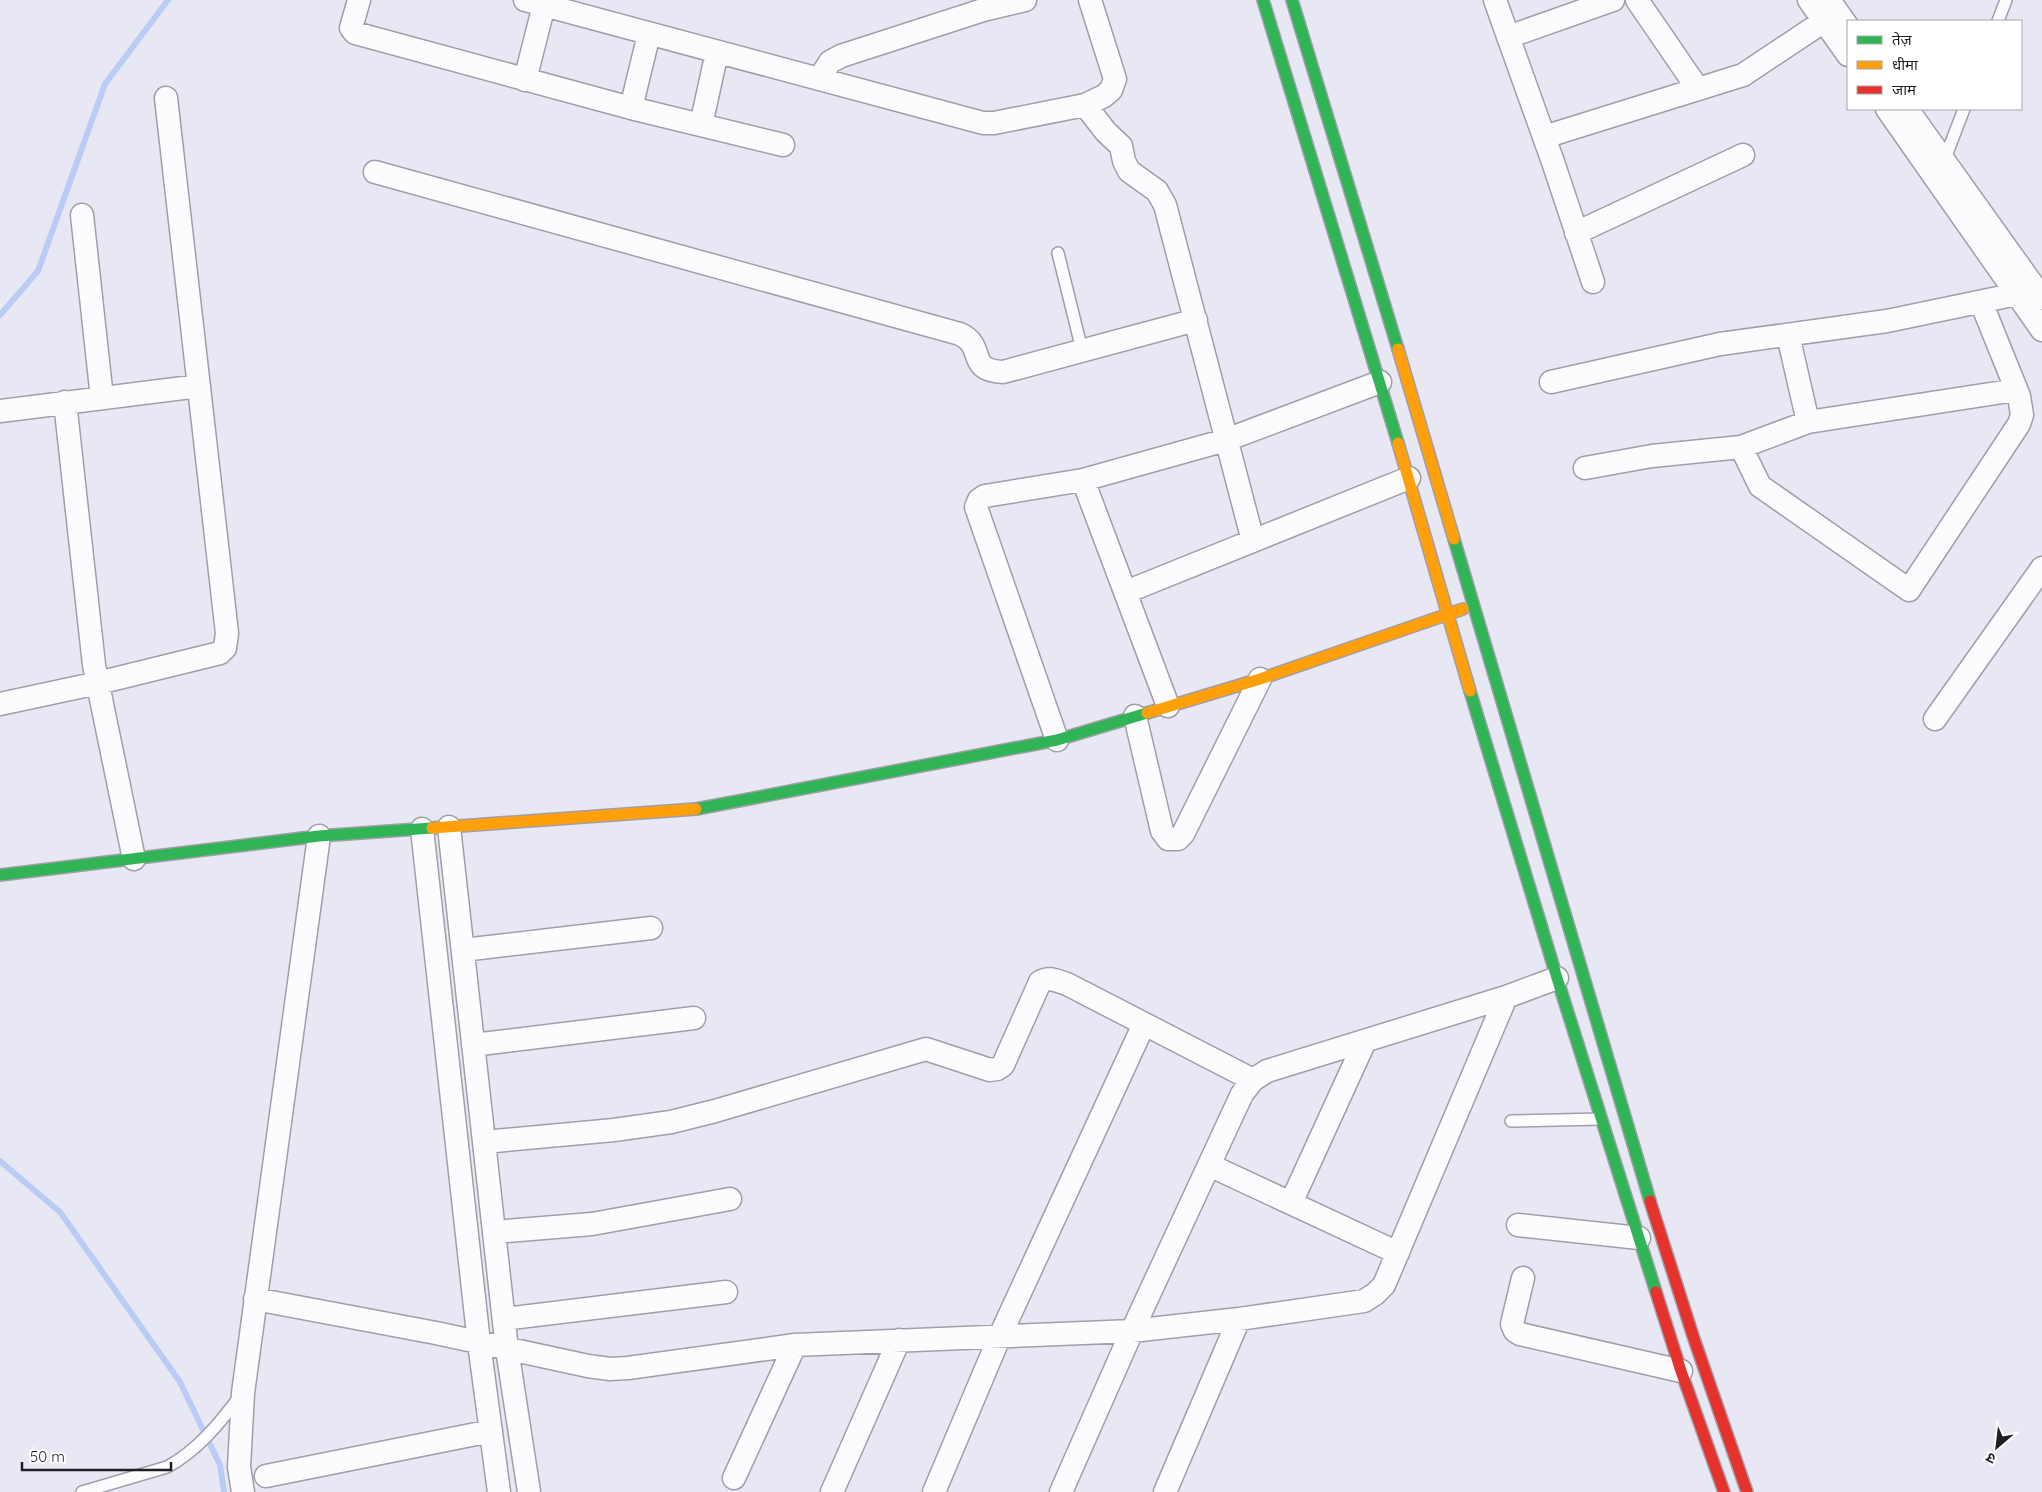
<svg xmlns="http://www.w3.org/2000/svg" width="2042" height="1492" viewBox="0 0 2042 1492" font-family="Quicksand,'Noto Sans Devanagari',sans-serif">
<rect width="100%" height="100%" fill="#e8e7f4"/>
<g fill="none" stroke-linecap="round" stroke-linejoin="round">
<!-- stream -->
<path stroke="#bbccf4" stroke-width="6" d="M 0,315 L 38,271 L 105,84 L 168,0
M 0,1161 L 60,1212 L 180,1382 L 220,1465 L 224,1492"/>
<defs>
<path id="lane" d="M 1998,21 L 2006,0
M 1944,161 L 1964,109
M 1058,253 L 1082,350
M 1511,1121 L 1601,1119
M 82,1492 L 167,1467 C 197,1451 220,1423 240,1396"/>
<path id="street" d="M 359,0 L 351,28 L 355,33 L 631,108 L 783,145
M 525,0 L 983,123 L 994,123 L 1085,105 L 1104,96 L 1111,90 L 1115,79 L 1090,0
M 1495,0 L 1553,162 L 1593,282
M 1637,0 L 1698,89
M 1809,0 L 1848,55
M 1829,0 L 1848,27
M 1508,37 L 1613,0
M 819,79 L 830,62 L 841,56 L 983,10 L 1025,0
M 525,80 L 544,5
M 1085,105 L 1106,132 L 1121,146 L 1124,161 L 1129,171 L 1157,191 L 1165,205 L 1253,541
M 631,108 L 649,34
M 1887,109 L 2042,330
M 1907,109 L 2042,298
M 701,125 L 717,52
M 1544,137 L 1743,75 L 1824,21
M 375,172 L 960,334 C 987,347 965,370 1003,372 L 1196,320
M 82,215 L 102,398
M 1576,233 L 1743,155
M 1788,335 L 1808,422
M 1551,382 L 1720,344 L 1887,321 L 2017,294
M 65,402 L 94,665 L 134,859
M 0,411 L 199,386
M 1741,447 L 1760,486 L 1909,590 L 2019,424 L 2022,415 L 2019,396 L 1981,302
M 1585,468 L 1652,456 L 1741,447 L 1808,422 L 2016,390
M 1083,480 L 1168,706
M 1126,592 L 1409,478
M 0,704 L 98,683 L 220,653 L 225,648 L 227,633 L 166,98
M 1135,716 L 1162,831 L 1168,839 L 1178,839 L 1183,834 L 1260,679
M 1935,719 L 2042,568
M 1057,740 L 976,507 L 979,500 L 985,496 L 1083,480 L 1226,440 L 1380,382
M 449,827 L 507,1349 L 529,1492
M 422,829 L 479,1343 L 499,1492
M 463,950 L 651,928
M 473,1045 L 694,1018
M 484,1142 L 614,1130 L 671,1122 L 715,1111 L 926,1049 L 990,1070 L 997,1069 L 1003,1065 L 1040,982 C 1050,976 1056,981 1067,984 L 1253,1080
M 1209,1165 L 1398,1253
M 1291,1203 L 1365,1041
M 1518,1225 L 1639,1238
M 494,1232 L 592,1224 L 730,1199
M 1523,1278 L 1512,1324 L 1515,1331 L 1520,1334 L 1681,1371
M 255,1299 L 436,1333 L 588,1366 L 610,1369 L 628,1368 L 795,1345 L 1132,1331 L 1239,1319 L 1364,1301 L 1375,1294 L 1384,1285 L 1506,997
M 504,1319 L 726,1292
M 266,1476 L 491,1431
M 734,1478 L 795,1345
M 243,1492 L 239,1467 L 243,1393 L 319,836
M 832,1492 L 899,1340
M 934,1492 L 999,1338 L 1144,1024
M 1061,1492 L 1132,1331 L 1242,1094 L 1253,1080 L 1267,1071 L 1506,997 L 1557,978
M 1165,1492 L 1239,1319"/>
<path id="fast" d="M 1263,0 L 1398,443
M 1292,0 L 1398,349
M 1454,539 L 1650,1201
M 1470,691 L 1557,978 L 1656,1292
M 696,809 L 1057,740 L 1147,713
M 0,875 L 319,836 L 432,828"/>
<path id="slow" d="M 1398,349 L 1454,539
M 1398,443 L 1470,691
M 1147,713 L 1260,679 L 1463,609
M 432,828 L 696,809"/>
<path id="jam" d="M 1650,1201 L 1693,1336 L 1747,1492
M 1656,1292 L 1681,1371 L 1724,1492"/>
</defs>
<!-- lane casing -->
<use href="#lane" stroke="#a09fa9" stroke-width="14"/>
<!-- street casing -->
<use href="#street" stroke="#a09fa9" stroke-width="25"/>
<!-- fast casing -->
<use href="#fast" stroke="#a09fa9" stroke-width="14"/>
<!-- slow casing -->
<use href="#slow" stroke="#a09fa9" stroke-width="14"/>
<!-- jam casing -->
<use href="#jam" stroke="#a09fa9" stroke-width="14"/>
<!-- lane -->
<use href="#lane" stroke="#fcfbfd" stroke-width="11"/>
<!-- street -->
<use href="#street" stroke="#fcfbfd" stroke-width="22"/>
<!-- fast -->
<use href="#fast" stroke="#30b455" stroke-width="11"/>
<!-- slow -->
<use href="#slow" stroke="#ff9f0a" stroke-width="11"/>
<!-- jam -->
<use href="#jam" stroke="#e5322d" stroke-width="11"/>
</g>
<!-- legend -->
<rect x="1847" y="20" width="175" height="90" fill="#ffffff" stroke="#a5a5a8"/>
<rect x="1857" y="36" width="25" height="8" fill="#30b455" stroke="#a5a5a8"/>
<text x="1892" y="45" font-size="15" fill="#1f1d26">तेज़</text>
<rect x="1857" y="61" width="25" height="8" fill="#ff9f0a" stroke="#a5a5a8"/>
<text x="1892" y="70" font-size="15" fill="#1f1d26">धीमा</text>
<rect x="1857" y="86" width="25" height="8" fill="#e5322d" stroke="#a5a5a8"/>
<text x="1892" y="95" font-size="15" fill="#1f1d26">जाम</text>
<!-- north arrow -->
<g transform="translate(1997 1447) rotate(208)" stroke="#ffffff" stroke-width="4" paint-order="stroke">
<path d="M0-4L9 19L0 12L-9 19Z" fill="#1f1d26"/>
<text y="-8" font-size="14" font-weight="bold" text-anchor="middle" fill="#1f1d26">उ</text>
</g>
<!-- scale -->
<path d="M22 1462v8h149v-8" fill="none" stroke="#1f1d26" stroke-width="2.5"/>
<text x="30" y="1462" font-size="15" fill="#1f1d26" stroke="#ffffff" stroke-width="4" paint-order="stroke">50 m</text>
</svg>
